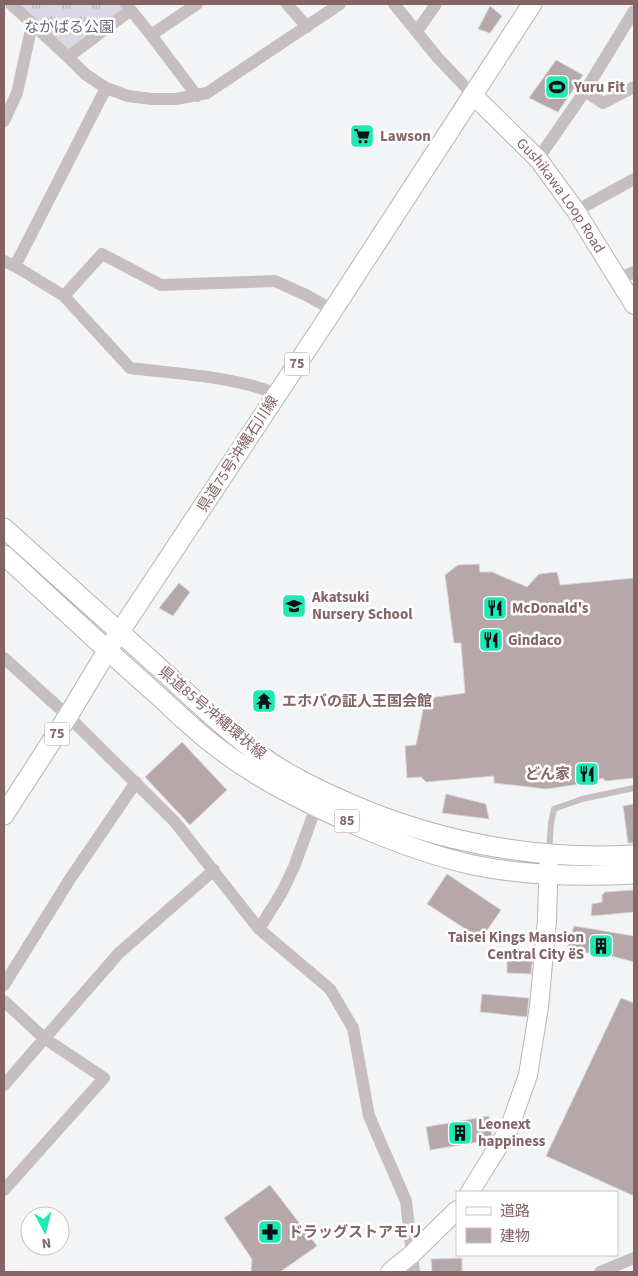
<svg xmlns="http://www.w3.org/2000/svg" width="638" height="1276" viewBox="0 0 638 1276" font-family="'Source Sans 3','Noto Sans JP',sans-serif">
<defs>
<pattern id="grass-tufts" width="24" height="20" patternUnits="userSpaceOnUse" patternTransform="scale(1.25)"><rect width="24" height="20" fill="#d9d8e2"/><path d="M3 7l-1-3M5 7V3M7 7l1-3M15 17l-1-3M17 17v-4M19 17l1-3" fill="none" stroke="#b6b3bb"/></pattern>
</defs>
<rect width="100%" height="100%" fill="#f2f4f6"/>
<!-- grass -->
<path fill="url(#grass-tufts)" d="M 11,4 L 126,4 L 131,10 L 68,57 Z"/>
<!-- building -->
<path fill="#b6a7a9" stroke="#d5d6d8" d="M 490,6 L 502,16 L 490,33 L 478,29 Z
M 556,60 L 583,75 L 558,112 L 529,98 Z
M 479,564 L 480,572 L 492,572 L 527,587 L 539,574 L 557,572 L 560,585 L 634,578 L 634,778 L 605,781 L 603,778 L 588,783 L 546,789 L 494,783 L 494,776 L 426,782 L 421,777 L 407,778 L 405,746 L 416,745 L 423,710 L 422,699 L 465,693 L 461,643 L 454,643 L 445,575 L 458,565 Z
M 179,583 L 190,592 L 173,616 L 159,608 Z
M 182,742 L 227,790 L 190,825 L 145,777 Z
M 446,794 L 486,804 L 489,819 L 442,813 Z
M 634,804 L 634,843 L 628,843 L 623,806 Z
M 447,874 L 501,910 L 481,939 L 427,904 Z
M 634,890 L 634,912 L 591,916 L 592,904 L 602,902 L 602,895 L 605,892 Z
M 574,926 L 634,936 L 634,962 L 611,956 L 567,950 Z
M 523,954 L 533,954 L 531,974 L 507,973 L 507,959 L 522,959 Z
M 482,994 L 529,998 L 527,1017 L 480,1012 Z
M 621,998 L 634,1003 L 634,1196 L 546,1156 Z
M 489,1116 L 492,1136 L 490,1140 L 430,1150 L 426,1127 Z
M 270,1185 L 317,1246 L 280,1272 L 251,1272 L 252,1259 L 224,1218 Z
M 462,1258 L 462,1272 L 432,1272 L 431,1259 Z"/>
<g fill="none" stroke-linecap="round" stroke-linejoin="round">
<defs>
<g id="secondary">
<path id="s1" d="M 473,95 L 538,159 L 576,211 L 634,305"/>
<path d="M 470,1192 L 509,1129 L 528,1075 L 539,1007 L 547,920 L 549,854"/>
<path d="M 390,1272 L 412,1254 L 457,1210"/>
</g>
<path id="primary" d="M 4,528 C 57,576 110,624 164,672 C 198,703 232,736 270,762 C 300,782 332,796 365,810 C 452,845 540,860 634,855
M 4,555 C 54,601 103,647 154,692 C 174,710 193,729 214,745 C 257,779 308,804 358,826 C 395,842 433,856 473,865 C 526,876 580,877 634,874
M 4,815 L 68,716 L 107,651 L 333,310 L 532,4"/>
</defs>
<!-- secondary casing -->
<use href="#secondary" stroke="#bdb3b4" stroke-width="20"/>
<!-- primary casing -->
<use href="#primary" stroke="#bbb2b2" stroke-width="21"/>
<!-- lane -->
<path stroke="#c7bebf" stroke-width="6" d="M 549,853 L 551,823 L 554,809 L 582,799 L 634,788"/>
<!-- street -->
<path stroke="#c7bebf" stroke-width="12" d="M 11,4 L 68,57 L 85,74 L 106,88 L 128,96 L 152,99 L 176,99 L 207,93 L 340,4
M 126,4 L 151,35 L 197,4
M 287,4 L 307,27
M 394,4 L 438,58 L 473,95
M 417,31 L 436,4
M 151,35 L 197,96
M 68,57 L 131,10
M 585,91 L 603,103 L 634,87
M 4,121 L 17,93 L 32,25
M 538,159 L 585,91 L 634,11
M 576,211 L 634,179
M 4,261 L 15,266 L 64,296 L 130,368 C 177,374 233,376 277,394
M 15,266 L 106,88
M 619,279 L 634,272
M 64,296 L 102,254 L 161,285 L 275,281 L 306,295 L 333,310
M 4,658 L 68,716 L 175,822 L 259,929 L 330,989 L 353,1028 L 369,1116 L 406,1201 L 414,1272
M 259,929 L 282,892 L 294,867 L 316,807
M 4,985 L 70,879 L 136,782
M 4,1001 L 44,1038 L 104,1078 L 4,1190
M 4,1085 L 119,953 L 214,870
M 600,1272 L 634,1258"/>
<!-- secondary -->
<use href="#secondary" stroke="#fff" stroke-width="18"/>
<!-- primary -->
<use href="#primary" stroke="#fff" stroke-width="19"/>
</g>
<!-- icons -->
<defs>
<symbol id="stadium-square" viewBox="-11 -11 22 22"><rect x="-9" y="-9" width="18" height="18" rx="4" fill="#20e8b4" stroke="#fff"/><path d="M0-5a6.5 5 0 1 0 0 10a6.5 5 0 1 0 0-10ZM-3.5-1.8h7v3.6h-7Z" fill="#111"/></symbol>
<symbol id="supermarket-square" viewBox="-11 -11 22 22"><rect x="-9" y="-9" width="18" height="18" rx="4" fill="#20e8b4" stroke="#fff"/><path d="M-6-5.5h2.5l.6 2H6L4.5 2H-2.5L-4.4-4H-6ZM-1.5 3.2a1.3 1.3 0 1 0 .1 0ZM3 3.2a1.3 1.3 0 1 0 .1 0Z" fill="#111"/></symbol>
<symbol id="school-square" viewBox="-11 -11 22 22"><rect x="-9" y="-9" width="18" height="18" rx="4" fill="#20e8b4" stroke="#fff"/><path d="M0-5L7-2L0 1L-7-2ZM-4 1L0 2.5L4 1V4Q0 6-4 4Z" fill="#111"/></symbol>
<symbol id="restaurant-square" viewBox="-11 -11 22 22"><rect x="-9" y="-9" width="18" height="18" rx="4" fill="#20e8b4" stroke="#fff"/><path d="M-5-6h1v4h1v-4h1v4h1v-4h1v5L-1.5 .5V6h-2V.5L-5-1ZM5-6V6H3V1.5H1.5Q1.5-4 5-6Z" fill="#111"/></symbol>
<symbol id="temple-square" viewBox="-11 -11 22 22"><rect x="-9" y="-9" width="18" height="18" rx="4" fill="#20e8b4" stroke="#fff"/><path d="M0-6L5-2H3V0L6.5 2.5H4V6H1.5V3h-3V6H-4V2.5H-6.5L-3 0V-2H-5Z" fill="#111"/></symbol>
<symbol id="building-square" viewBox="-11 -11 22 22"><rect x="-9" y="-9" width="18" height="18" rx="4" fill="#20e8b4" stroke="#fff"/><path d="M-4-6H4V6H1V3H-1V6H-4ZM-2.5-4.3h1.7v1.8h-1.7ZM.8-4.3h1.7v1.8H.8ZM-2.5-1h1.7V.8h-1.7ZM.8-1h1.7V.8H.8Z" fill="#111"/></symbol>
<symbol id="pharmacy-square" viewBox="-11 -11 22 22"><rect x="-9" y="-9" width="18" height="18" rx="4" fill="#20e8b4" stroke="#fff"/><path d="M-2-6h4v4h4v4h-4v4h-4v-4h-4v-4h4Z" fill="#111"/></symbol>
</defs>
<g fill-rule="evenodd">
<use href="#stadium-square" x="543" y="73" width="28" height="28"/>
<use href="#supermarket-square" x="348" y="122" width="28" height="28"/>
<use href="#school-square" x="280" y="592" width="28" height="28"/>
<use href="#restaurant-square" x="481" y="594" width="28" height="28"/>
<use href="#restaurant-square" x="477" y="626" width="28" height="28"/>
<use href="#temple-square" x="250" y="687" width="28" height="28"/>
<use href="#restaurant-square" x="573" y="760" width="28" height="28"/>
<use href="#building-square" x="587" y="932" width="28" height="28"/>
<use href="#building-square" x="446" y="1119" width="28" height="28"/>
<use href="#pharmacy-square" x="256" y="1218" width="28" height="28"/>
</g>
<g text-anchor="middle" dominant-baseline="central" stroke-width="5" stroke-linejoin="round" paint-order="stroke">
<!-- shield labels -->
<g fill="#fff" stroke="#aa9294" stroke-width="1">
<rect x="284.5" y="352.5" width="25" height="23" rx="4"/>
<rect x="44.5" y="722.5" width="25" height="23" rx="4"/>
<rect x="334.5" y="809.5" width="25" height="23" rx="4"/>
</g>
<g font-size="14" font-weight="bold" fill="#856466">
<text x="297" y="364">75</text>
<text x="57" y="734">75</text>
<text x="347" y="821">85</text>
</g>
<!-- park labels -->
<g font-size="15" fill="#6b637c" stroke="#fff">
<text x="69" y="27">なかばる公園</text>
</g>
<!-- poi labels -->
<g font-size="15" font-weight="bold" fill="#856466" stroke="#fff" text-anchor="start">
<text x="574" y="87">Yuru Fit</text>
<text x="380" y="136">Lawson</text>
<text x="312" y="597">Akatsuki<tspan x="312" dy="17">Nursery School</tspan></text>
<text x="512" y="608">McDonald's</text>
<text x="508" y="640">Gindaco</text>
<text x="282" y="701">エホバの証人王国会館</text>
<text x="570" y="774" text-anchor="end">どん家</text>
<text x="584" y="937" text-anchor="end">Taisei Kings Mansion<tspan x="584" dy="17">Central City ëS</tspan></text>
<text x="478" y="1124">Leonext<tspan x="478" dy="17">happiness</tspan></text>
<text x="288" y="1232">ドラッグストアモリ</text>
</g>
<!-- street labels -->
<g font-size="15" fill="#856466" stroke="#fff">
<text stroke="none"><textPath href="#s1" startOffset="134">Gushikawa Loop Road</textPath></text>
<text transform="translate(238 454) rotate(-57)">県道75号沖縄石川線</text>
<text transform="translate(212 713) rotate(40)">県道85号沖縄環状線</text>
</g>
</g>
<!-- border -->
<rect width="638" height="1276" fill="none" stroke="#856466" stroke-width="10"/>
<!-- legend -->
<rect x="456" y="1191" width="162" height="65" fill="#ffffff" stroke="#cec1c2"/>
<rect x="466" y="1207" width="25" height="8" fill="#ffffff" stroke="#cec1c2"/>
<text x="500" y="1216" font-size="15" fill="#856466">道路</text>
<rect x="466" y="1228" width="25" height="15" fill="#b6a7a9" stroke="#cec1c2"/>
<text x="500" y="1241" font-size="15" fill="#856466">建物</text>
<!-- north arrow -->
<g transform="translate(45 1231) rotate(173)"><circle r="24" fill="#ffffff" stroke="#cec1c2"/>
<path d="M0-4L9 19L0 12L-9 19Z" fill="#20e8b4"/>
<text y="-8" font-size="14" font-weight="bold" text-anchor="middle" fill="#856466">N</text>
</g>
</svg>
